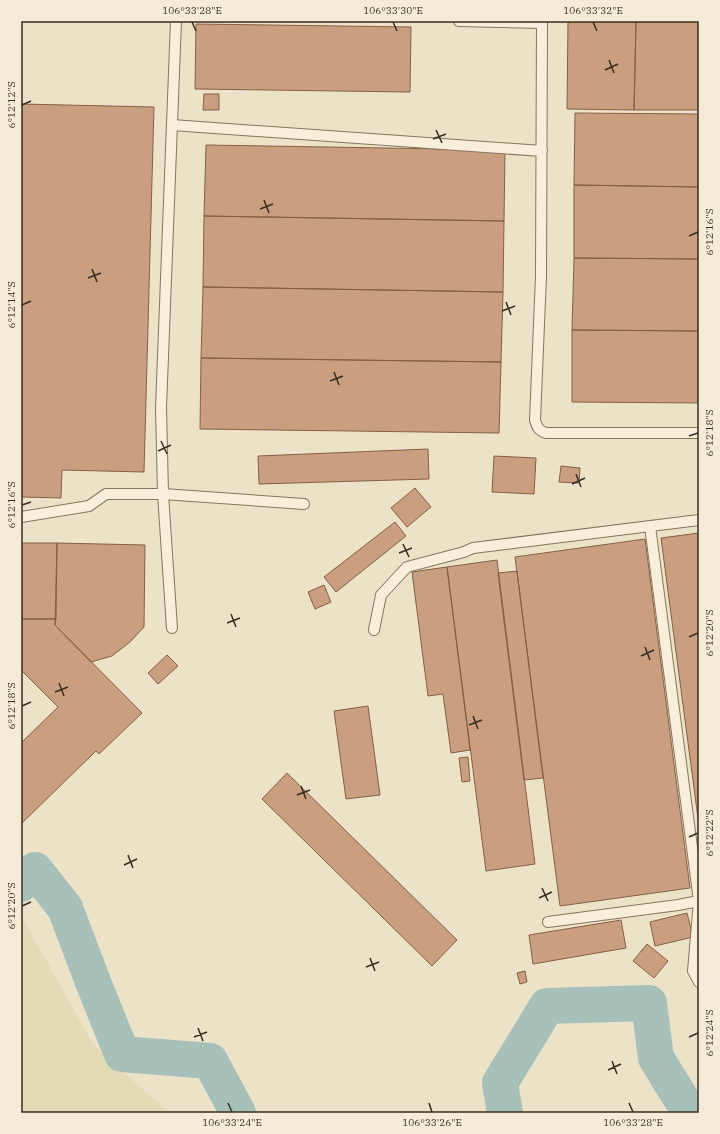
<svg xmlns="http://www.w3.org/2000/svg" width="720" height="1134" viewBox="0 0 720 1134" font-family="'IBM Plex Serif',serif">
<rect width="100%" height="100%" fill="#ece2c7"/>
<!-- farmland -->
<path fill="#e2dbb5" d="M 21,918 L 23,919 L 94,1046 L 170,1113 L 21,1113 Z"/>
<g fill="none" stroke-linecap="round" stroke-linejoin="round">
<!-- river -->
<path stroke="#a8c0ba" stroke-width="36" d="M 21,884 L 35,870 L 65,908 L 93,982 L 122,1054 L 210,1061 L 238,1113
M 505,1113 L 500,1083 L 547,1006 L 649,1003 L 656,1058 L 690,1113"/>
</g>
<!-- building -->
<path fill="#c99f7f" stroke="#855f44" d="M 568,21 L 636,21 L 634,110 L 567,109 Z
M 636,21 L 699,21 L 699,110 L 634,110 Z
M 196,24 L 411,27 L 410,92 L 195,89 Z
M 204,94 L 219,94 L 219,110 L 203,110 Z
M 21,104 L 154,107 L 144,472 L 62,470 L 61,498 L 21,497 Z
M 575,113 L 699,114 L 699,187 L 574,185 Z
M 206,145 L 505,150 L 504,221 L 204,216 Z
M 574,185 L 699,187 L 699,259 L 574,258 Z
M 204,216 L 504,221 L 503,292 L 203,287 Z
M 574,258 L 699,259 L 699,331 L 572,330 Z
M 203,287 L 503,292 L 501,362 L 201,358 Z
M 572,330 L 699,331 L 699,403 L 572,402 Z
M 201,358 L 501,362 L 499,433 L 200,429 Z
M 428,449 L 429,479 L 259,484 L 258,456 Z
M 494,456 L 536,458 L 534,494 L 492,492 Z
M 561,466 L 580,468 L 579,483 L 559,482 Z
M 415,488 L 431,507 L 407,527 L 391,508 Z
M 395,522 L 406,536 L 336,592 L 324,577 Z
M 699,533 L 699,826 L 661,538 Z
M 645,539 L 690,888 L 560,906 L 515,557 Z
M 21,543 L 57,543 L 56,619 L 21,619 Z
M 57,543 L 145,545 L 144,627 L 130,642 L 112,656 L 91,662 L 55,625 Z
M 497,560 L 535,864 L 486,871 L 447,567 Z
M 447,567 L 470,750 L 451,753 L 443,694 L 428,696 L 412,572 Z
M 517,571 L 543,778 L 524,780 L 498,573 Z
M 324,585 L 331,602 L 315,609 L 308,592 Z
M 21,619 L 56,619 L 55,625 L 142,713 L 99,754 L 96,751 L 21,824 L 21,743 L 58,707 L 21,670 Z
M 167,655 L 178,666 L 158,684 L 148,673 Z
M 368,706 L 380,795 L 346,799 L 334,711 Z
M 468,757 L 470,781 L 462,782 L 459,758 Z
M 287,773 L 457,940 L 432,966 L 262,799 Z
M 687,913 L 693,937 L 655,946 L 650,922 Z
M 621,920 L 626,948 L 533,964 L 529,935 Z
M 647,944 L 668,961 L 654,978 L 633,961 Z
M 525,971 L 527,982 L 520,984 L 517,973 Z"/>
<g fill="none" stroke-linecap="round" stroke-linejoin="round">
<defs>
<path id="lane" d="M 459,21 L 542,23
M 542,21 L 541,276 L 535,420 C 537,427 539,431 546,433 L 699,433
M 172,125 L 542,151
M 21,517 L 89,506 L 106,494 L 163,494 L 161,408 L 176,21
M 650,526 L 699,901 L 693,971 L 699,982
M 172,628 L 163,494 L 304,504
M 374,630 L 381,595 L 407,567 L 464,552 L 473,548 L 699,520
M 548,922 L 678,905 L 699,901"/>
</defs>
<!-- lane casing -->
<use href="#lane" stroke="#87745d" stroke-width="12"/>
<!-- lane -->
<use href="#lane" stroke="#f7efda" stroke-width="10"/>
</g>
<!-- ticks -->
<path fill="none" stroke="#382c20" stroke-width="1.5" d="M 192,22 L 196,31M 393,22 L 397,31M 593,22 L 597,31M 609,60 L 614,73M 605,70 L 618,64M 22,105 L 31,101M 436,130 L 442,143M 433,139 L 446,134M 264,200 L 269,213M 260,209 L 273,204M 689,236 L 698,232M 92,269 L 97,282M 88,278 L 101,273M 506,302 L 511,315M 22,305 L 31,301M 502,311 L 515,306M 334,372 L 339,385M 330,381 L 343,376M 689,436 L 698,433M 161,441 L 167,454M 158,451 L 171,445M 576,474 L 581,487M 572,484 L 585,478M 22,505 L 31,502M 403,544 L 409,557M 399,553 L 412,548M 231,614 L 236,627M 227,623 L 240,618M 689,637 L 698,633M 645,647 L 650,660M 641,656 L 654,650M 59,683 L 64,696M 55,692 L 68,687M 22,706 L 31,702M 473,716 L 478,729M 469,725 L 482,720M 301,786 L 306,799M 297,795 L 310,790M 689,837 L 698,833M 128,855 L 133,868M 124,865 L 137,859M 542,888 L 548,901M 539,898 L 552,892M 22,906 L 31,902M 370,958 L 375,971M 366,967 L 379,962M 198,1028 L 203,1041M 194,1037 L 207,1032M 689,1037 L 698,1033M 612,1061 L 617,1074M 608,1070 L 621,1064M 228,1103 L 232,1112M 429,1103 L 432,1112M 629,1103 L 633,1112"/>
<!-- border -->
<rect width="720" height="1134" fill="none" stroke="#f4ecd6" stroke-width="44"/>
<rect x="22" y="22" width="676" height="1090" fill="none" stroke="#382c20" stroke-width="1.5"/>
<g font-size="10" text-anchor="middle" fill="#382c20">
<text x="192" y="14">106°33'28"E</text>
<text x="393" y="14">106°33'30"E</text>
<text x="593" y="14">106°33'32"E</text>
<text transform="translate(11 105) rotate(-90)" y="4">6°12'12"S</text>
<text transform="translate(709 232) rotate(-90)" y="4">6°12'16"S</text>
<text transform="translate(11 305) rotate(-90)" y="4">6°12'14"S</text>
<text transform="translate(709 433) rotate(-90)" y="4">6°12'18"S</text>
<text transform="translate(11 505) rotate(-90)" y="4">6°12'16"S</text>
<text transform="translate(709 633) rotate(-90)" y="4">6°12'20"S</text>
<text transform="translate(11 706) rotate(-90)" y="4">6°12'18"S</text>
<text transform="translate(709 833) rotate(-90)" y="4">6°12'22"S</text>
<text transform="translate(11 906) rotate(-90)" y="4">6°12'20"S</text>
<text transform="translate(709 1033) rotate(-90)" y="4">6°12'24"S</text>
<text x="232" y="1126">106°33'24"E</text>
<text x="432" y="1126">106°33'26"E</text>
<text x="633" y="1126">106°33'28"E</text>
</g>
</svg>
